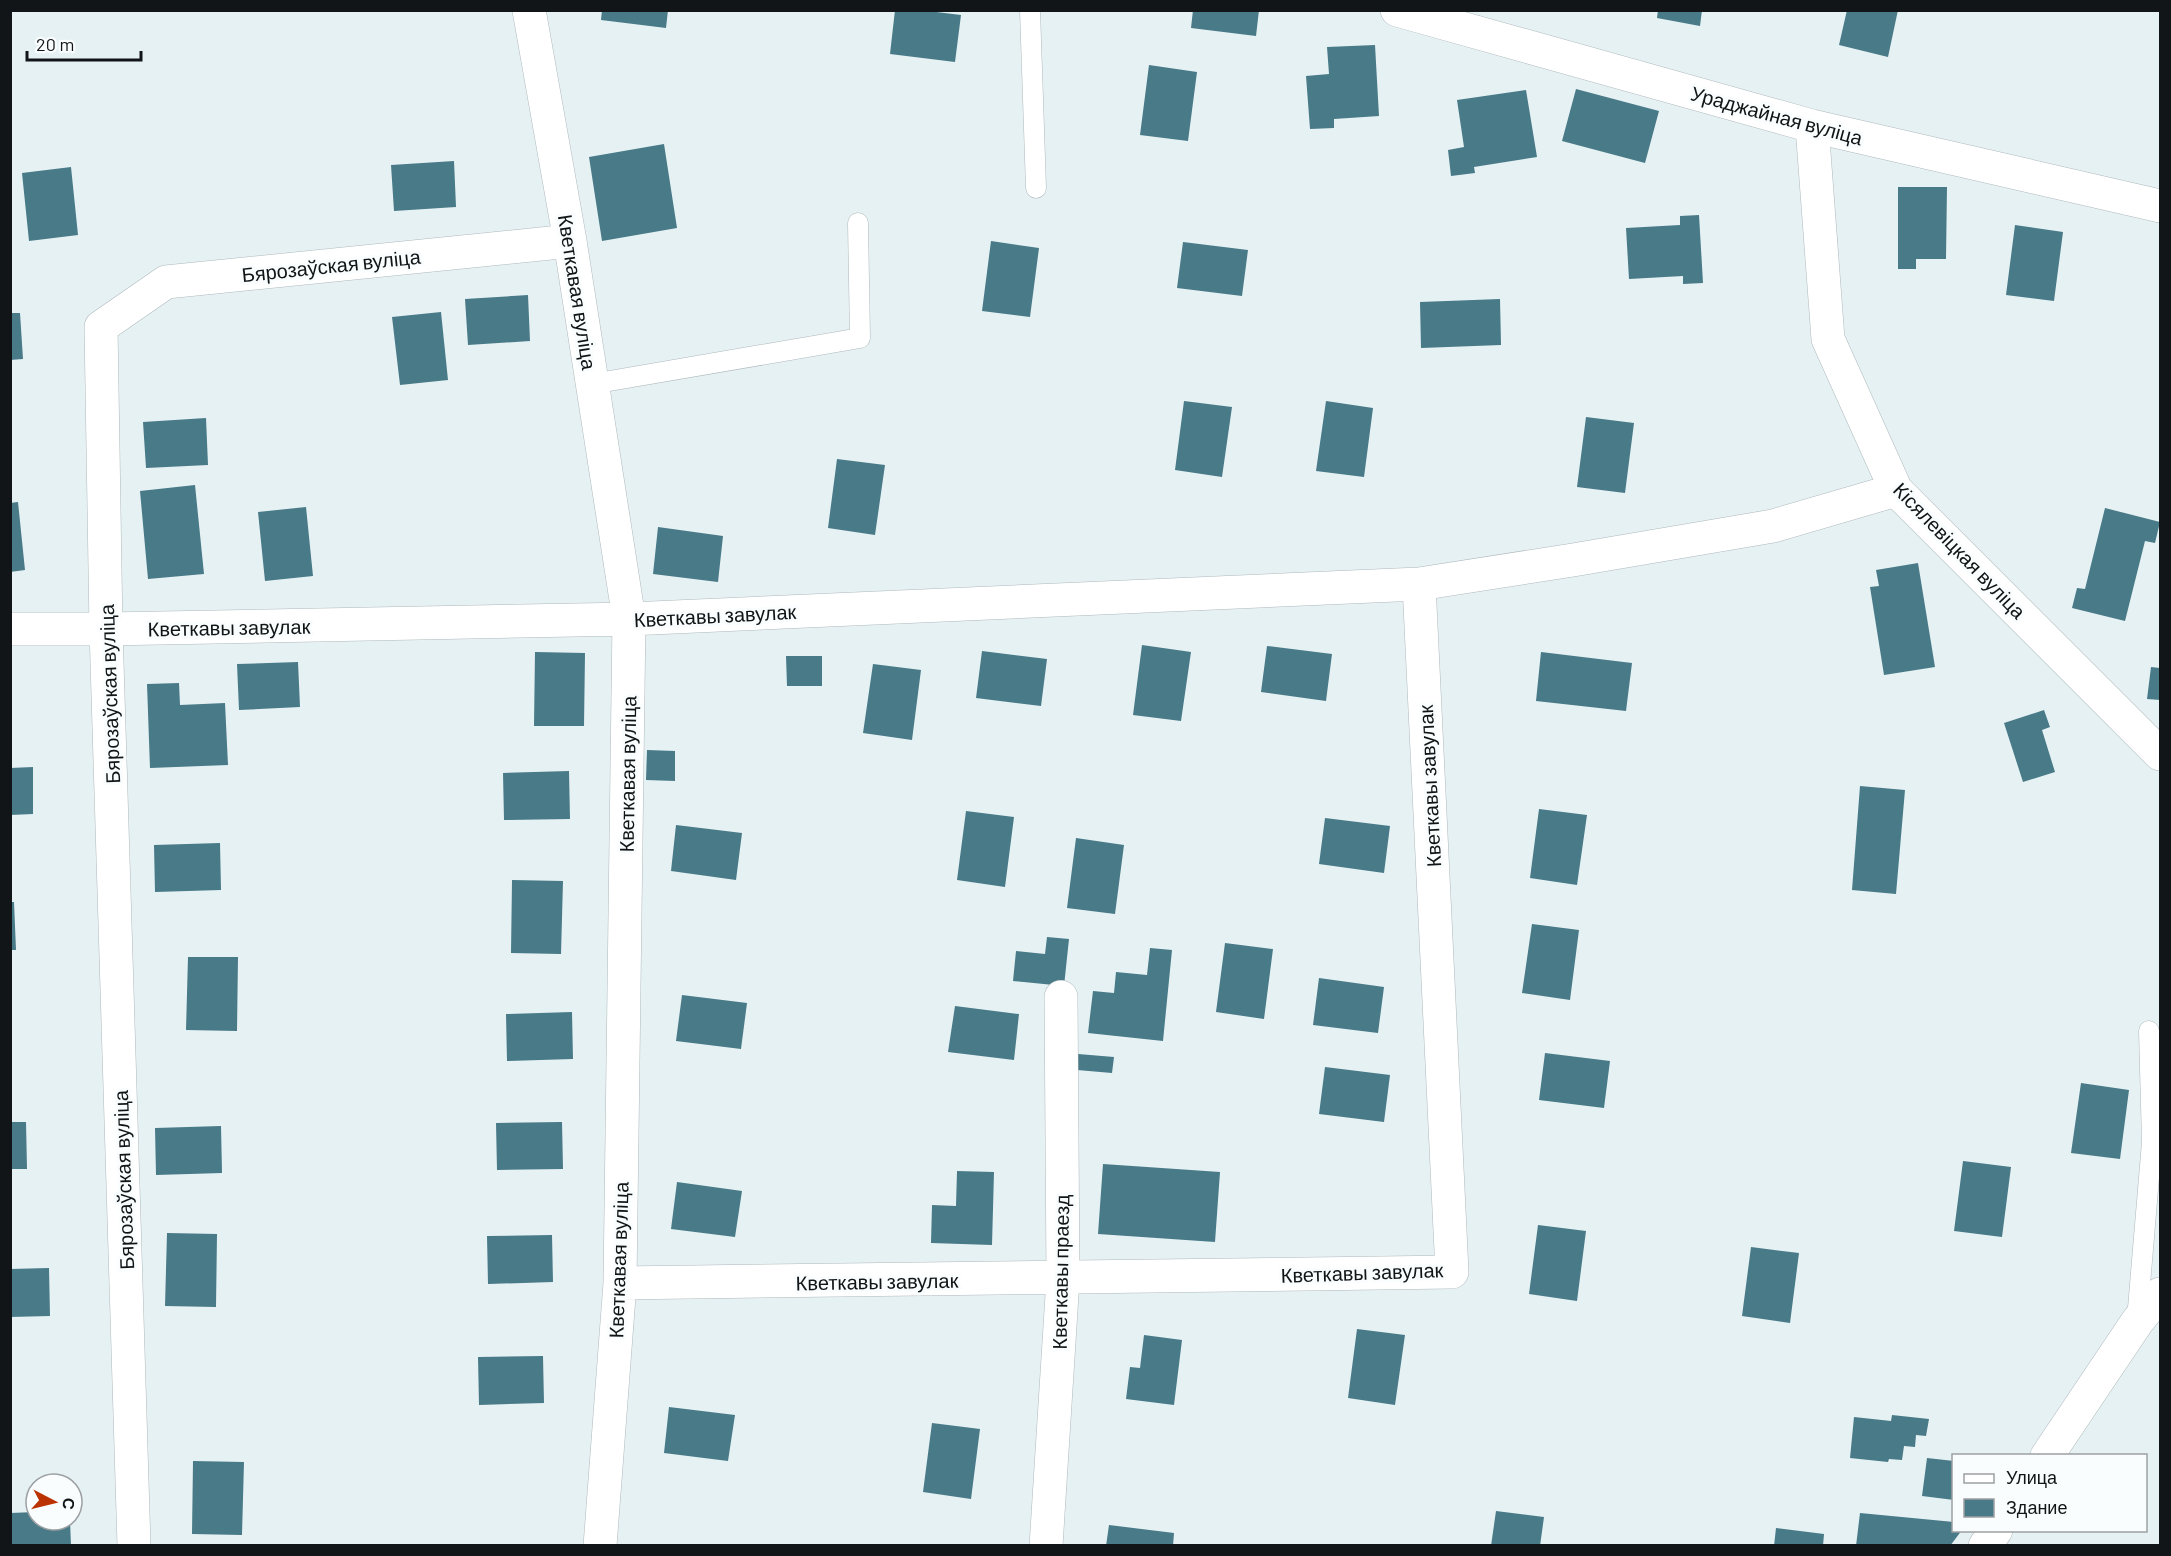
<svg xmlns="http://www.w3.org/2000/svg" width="2171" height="1556" viewBox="0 0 2171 1556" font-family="Barlow,sans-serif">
<rect width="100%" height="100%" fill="#e6f1f4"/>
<!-- building -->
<path fill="#487a87" d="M 602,10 L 668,10 L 666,28 L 601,20 Z
M 895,10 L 920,10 L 961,15 L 955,62 L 890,54 Z
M 1193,10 L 1259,10 L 1256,36 L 1191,28 Z
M 1658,10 L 1702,10 L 1700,26 L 1657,18 Z
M 1847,10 L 1898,10 L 1888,57 L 1839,45 Z
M 1375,45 L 1379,116 L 1334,119 L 1334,128 L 1310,129 L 1306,76 L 1329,74 L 1327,47 Z
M 1149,65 L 1197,72 L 1188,141 L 1140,135 Z
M 1576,89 L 1659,111 L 1645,163 L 1562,141 Z
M 1526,90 L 1537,157 L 1474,167 L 1475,173 L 1451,176 L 1448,150 L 1464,147 L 1457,100 Z
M 664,144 L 677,228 L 602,241 L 589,157 Z
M 454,161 L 456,207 L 394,211 L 391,165 Z
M 71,167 L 78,235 L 29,241 L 22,173 Z
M 1898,187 L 1947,187 L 1946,259 L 1916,259 L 1916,269 L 1898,269 Z
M 1699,215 L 1703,283 L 1683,284 L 1683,276 L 1629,279 L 1626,228 L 1680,225 L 1680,216 Z
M 2015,225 L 2063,232 L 2054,301 L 2006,295 Z
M 991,241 L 1039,248 L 1030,317 L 982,311 Z
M 1183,242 L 1248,250 L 1242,296 L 1177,288 Z
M 528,295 L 530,341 L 468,345 L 465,299 Z
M 1500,299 L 1501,345 L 1421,348 L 1420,302 Z
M 441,312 L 448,380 L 400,385 L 392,317 Z
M 10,313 L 20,313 L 23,359 L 10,360 Z
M 1184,401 L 1232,407 L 1222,477 L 1175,470 Z
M 1326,401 L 1373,408 L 1364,477 L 1316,471 Z
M 1586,417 L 1634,423 L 1625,493 L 1577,487 Z
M 206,418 L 208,465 L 146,468 L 143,422 Z
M 837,459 L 885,465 L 875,535 L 828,528 Z
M 195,485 L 204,574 L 148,579 L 140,491 Z
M 18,502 L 25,570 L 10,572 L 10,503 Z
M 306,507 L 313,576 L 265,581 L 258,512 Z
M 2105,508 L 2160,522 L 2155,543 L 2145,541 L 2125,621 L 2072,608 L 2077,588 L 2085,589 Z
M 658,527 L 723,536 L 718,582 L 653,574 Z
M 1918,563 L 1935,667 L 1884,675 L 1870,587 L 1879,586 L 1876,570 Z
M 1142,645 L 1191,652 L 1181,721 L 1133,715 Z
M 1267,646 L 1332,654 L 1326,701 L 1261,692 Z
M 982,651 L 1047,659 L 1041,706 L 976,698 Z
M 535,652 L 585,653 L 584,726 L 534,726 Z
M 1541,652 L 1632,663 L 1626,711 L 1536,701 Z
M 786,656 L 822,656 L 822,686 L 787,686 Z
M 298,662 L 300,707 L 239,710 L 237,664 Z
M 873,664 L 921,670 L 912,740 L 863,733 Z
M 2151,667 L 2160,668 L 2160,700 L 2147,699 Z
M 179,683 L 180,705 L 225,703 L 228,765 L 150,768 L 147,684 Z
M 2044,710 L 2050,727 L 2042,730 L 2055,772 L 2023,782 L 2004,723 Z
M 647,750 L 675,751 L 675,781 L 646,780 Z
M 33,767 L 33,814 L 10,815 L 10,768 Z
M 569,771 L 570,819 L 504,820 L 503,773 Z
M 1860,786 L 1905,790 L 1896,894 L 1852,890 Z
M 1539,809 L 1587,815 L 1577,885 L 1530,878 Z
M 966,811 L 1014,817 L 1005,887 L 957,880 Z
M 1325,818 L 1390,826 L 1384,873 L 1319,864 Z
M 676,825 L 742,833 L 736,880 L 671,871 Z
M 1076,838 L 1124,845 L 1115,914 L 1067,908 Z
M 220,843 L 221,890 L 155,892 L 154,845 Z
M 512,880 L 563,881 L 561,954 L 511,953 Z
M 10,902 L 14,902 L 16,950 L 10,950 Z
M 1532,924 L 1579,930 L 1570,1000 L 1522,993 Z
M 1047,937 L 1069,939 L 1064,986 L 1013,981 L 1016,951 L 1045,954 Z
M 1225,943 L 1273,949 L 1264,1019 L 1216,1012 Z
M 1150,948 L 1172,950 L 1163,1041 L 1088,1033 L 1093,991 L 1114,993 L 1116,972 L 1147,975 Z
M 188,957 L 238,957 L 237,1031 L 186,1030 Z
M 1319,978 L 1384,987 L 1378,1033 L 1313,1025 Z
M 682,995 L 747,1003 L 741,1049 L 676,1041 Z
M 955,1006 L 1019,1014 L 1014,1060 L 948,1052 Z
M 572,1012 L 573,1059 L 507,1061 L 506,1014 Z
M 1545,1053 L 1610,1061 L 1604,1108 L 1539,1100 Z
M 1078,1054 L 1114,1057 L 1112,1073 L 1077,1070 Z
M 1325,1067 L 1390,1075 L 1384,1122 L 1319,1114 Z
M 2081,1083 L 2129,1090 L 2120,1159 L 2071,1153 Z
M 10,1122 L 26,1122 L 27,1169 L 10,1169 Z
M 562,1122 L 563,1169 L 497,1170 L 496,1123 Z
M 221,1126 L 222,1173 L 156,1175 L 155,1128 Z
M 1963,1161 L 2011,1167 L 2002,1237 L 1954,1231 Z
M 1103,1164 L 1220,1172 L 1215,1242 L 1098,1234 Z
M 957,1171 L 994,1172 L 992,1245 L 931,1243 L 932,1205 L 956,1206 Z
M 677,1182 L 742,1191 L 735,1237 L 671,1229 Z
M 1538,1225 L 1586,1231 L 1577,1301 L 1529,1294 Z
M 167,1233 L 217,1234 L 216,1307 L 165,1306 Z
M 552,1235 L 553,1282 L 488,1284 L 487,1236 Z
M 1751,1247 L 1799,1253 L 1790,1323 L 1742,1316 Z
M 49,1268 L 50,1316 L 10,1317 L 10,1269 Z
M 1357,1329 L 1405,1335 L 1395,1405 L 1348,1398 Z
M 1144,1335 L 1182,1340 L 1174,1405 L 1126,1399 L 1130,1367 L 1140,1368 Z
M 543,1356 L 544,1403 L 479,1405 L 478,1357 Z
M 669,1407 L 735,1415 L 728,1461 L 664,1453 Z
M 1892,1415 L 1929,1419 L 1926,1436 L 1916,1435 L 1915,1447 L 1904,1446 L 1902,1460 L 1889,1459 L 1888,1462 L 1850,1458 L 1854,1417 L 1891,1421 Z
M 932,1423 L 980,1429 L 971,1499 L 923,1492 Z
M 1927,1458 L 1954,1461 L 1954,1500 L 1922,1496 Z
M 193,1461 L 244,1462 L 242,1535 L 192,1534 Z
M 1496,1511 L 1544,1517 L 1540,1546 L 1491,1546 Z
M 36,1512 L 36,1520 L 70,1520 L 71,1546 L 10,1546 L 10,1513 Z
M 1860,1513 L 1954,1522 L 1954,1530 L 1962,1530 L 1950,1546 L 1856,1546 Z
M 1109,1525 L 1174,1533 L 1173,1546 L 1106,1546 Z
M 1776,1528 L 1824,1534 L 1823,1546 L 1774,1546 Z"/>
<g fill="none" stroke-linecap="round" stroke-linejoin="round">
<defs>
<path id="lane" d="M 1030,10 L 1036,188
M 592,384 L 860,338 L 858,223
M 2137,1320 L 2152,1142 L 2149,1031"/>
<path id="street" d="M 529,10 L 570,241 L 629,619 L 620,1283 L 600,1546
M 1397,10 L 1812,126 L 2160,206
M 1812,126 L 1828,339 L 1896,490 L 2160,754
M 10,629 L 106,629 L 629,619 L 1419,584 L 1573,560 L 1773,526 L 1896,490
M 620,1283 L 1452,1272 L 1419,584
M 2047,1456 L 2137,1322 L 2160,1294
M 134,1546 L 106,629 L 101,327 L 166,282 L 570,241
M 1046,1546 L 1063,1279 L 1061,997
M 1985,1546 L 1996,1530"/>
</defs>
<!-- lane casing -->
<use href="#lane" stroke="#afb9bc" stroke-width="21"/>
<!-- street casing -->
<use href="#street" stroke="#afb9bc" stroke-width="34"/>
<!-- lane -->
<use href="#lane" stroke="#fff" stroke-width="20"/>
<!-- street -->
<use href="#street" stroke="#fff" stroke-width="33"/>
</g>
<g text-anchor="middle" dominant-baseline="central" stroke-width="6" stroke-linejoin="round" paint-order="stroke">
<!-- street labels -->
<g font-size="20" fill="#121517" stroke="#f9fdfe">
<text transform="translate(1777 115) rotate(15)">Ураджайная вуліца</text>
<text transform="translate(331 265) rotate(-6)">Бярозаўская вуліца</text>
<text transform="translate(578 292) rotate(81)">Кветкавая вуліца</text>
<text transform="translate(1960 550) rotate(46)">Кісялевіцкая вуліца</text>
<text transform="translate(715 615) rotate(-3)">Кветкавы завулак</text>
<text transform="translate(229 627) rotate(-1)">Кветкавы завулак</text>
<text transform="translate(109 694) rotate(-92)">Бярозаўская вуліца</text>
<text transform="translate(627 774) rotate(-89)">Кветкавая вуліца</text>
<text transform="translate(1429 786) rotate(-93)">Кветкавы завулак</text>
<text transform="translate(123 1180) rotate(-92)">Бярозаўская вуліца</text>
<text transform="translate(618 1260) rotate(-88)">Кветкавая вуліца</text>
<text transform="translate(1060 1272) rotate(-89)">Кветкавы праезд</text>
<text transform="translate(1362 1272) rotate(-2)">Кветкавы завулак</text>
<text transform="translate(877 1281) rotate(-1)">Кветкавы завулак</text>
</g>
</g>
<!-- border -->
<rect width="2171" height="1556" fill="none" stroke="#121517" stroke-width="24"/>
<!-- legend -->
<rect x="1952" y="1454" width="195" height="78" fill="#f9fdfe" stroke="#9da0a2" stroke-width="1.5"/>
<rect x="1964" y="1474" width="30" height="9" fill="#ffffff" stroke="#9da0a2" stroke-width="1.5"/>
<text x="2006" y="1484" font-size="18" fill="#121517">Улица</text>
<rect x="1964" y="1499" width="30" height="18" fill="#487a87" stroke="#9da0a2" stroke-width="1.5"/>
<text x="2006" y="1514" font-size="18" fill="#121517">Здание</text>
<!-- north arrow -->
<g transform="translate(54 1502) rotate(97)"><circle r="28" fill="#f9fdfe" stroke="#9da0a2" stroke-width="1.5"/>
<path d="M0-4.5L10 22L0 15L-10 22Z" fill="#bc3302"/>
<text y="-9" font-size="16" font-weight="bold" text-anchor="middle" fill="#121517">С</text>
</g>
<!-- scale -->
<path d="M27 51v9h114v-9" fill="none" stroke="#121517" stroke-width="3"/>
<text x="36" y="51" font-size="18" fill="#121517" stroke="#f9fdfe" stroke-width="4.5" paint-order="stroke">20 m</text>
</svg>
